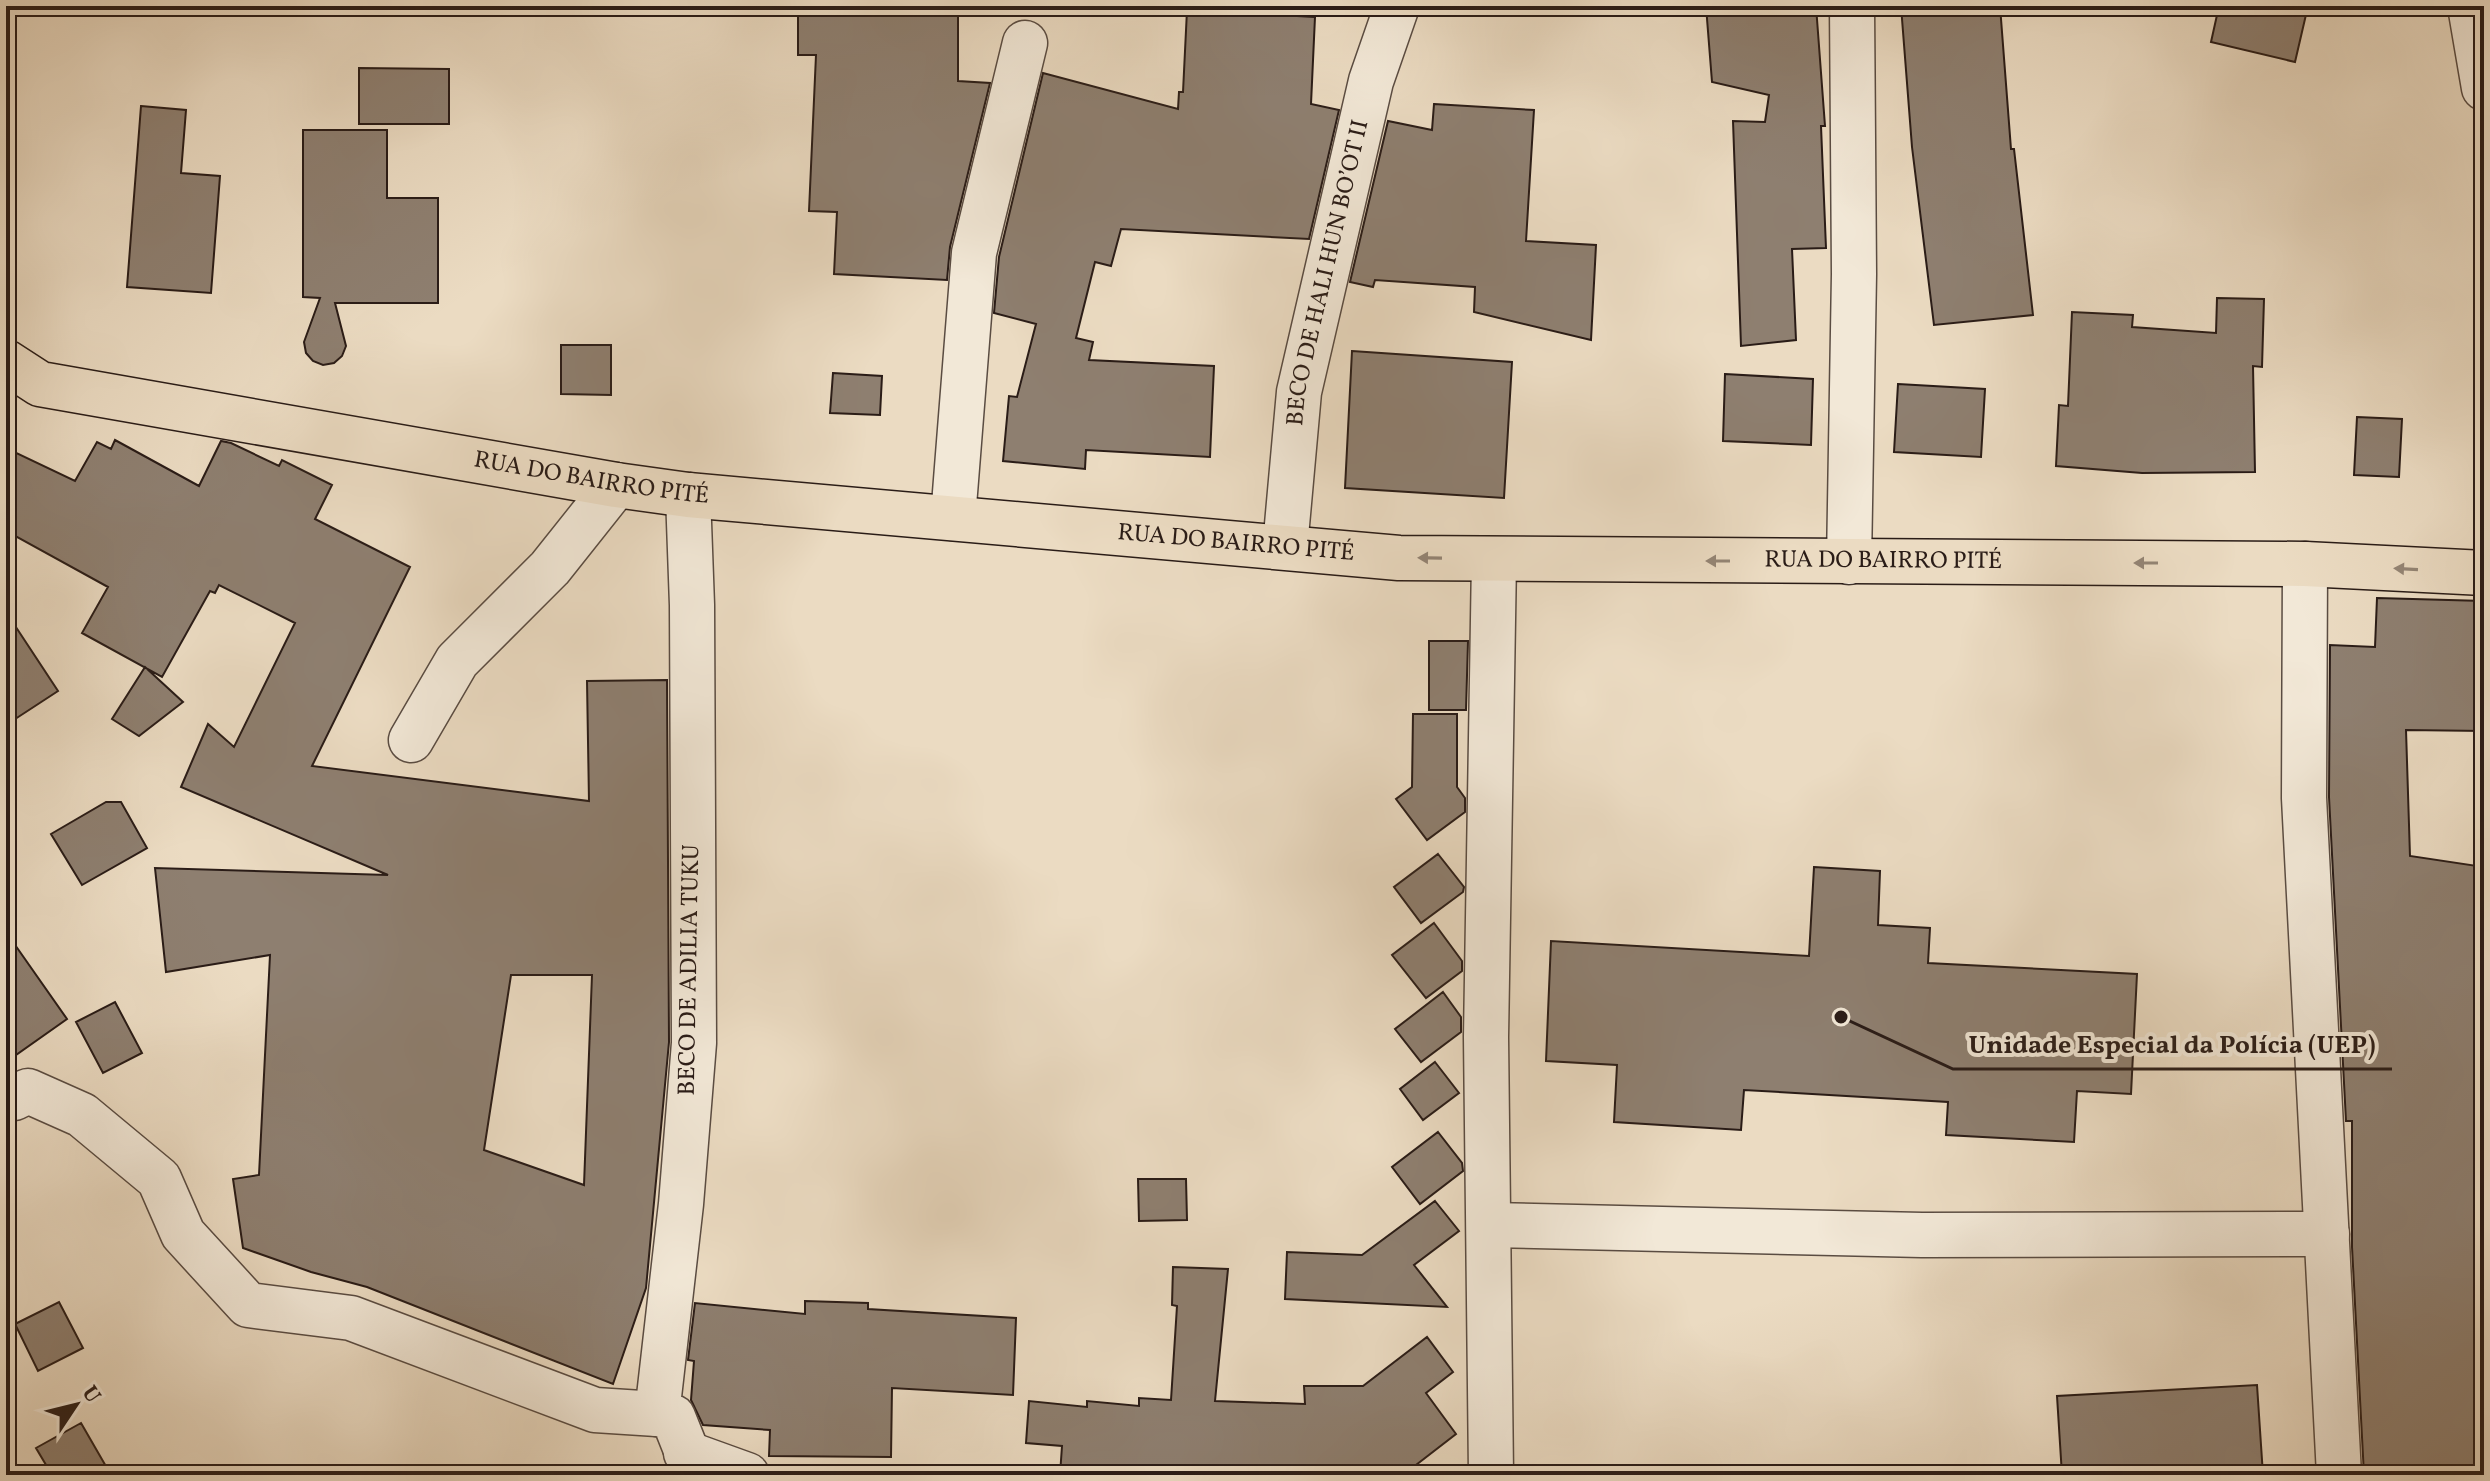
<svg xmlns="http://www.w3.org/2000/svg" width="2490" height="1481" viewBox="0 0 2490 1481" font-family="Vollkorn,serif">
<rect width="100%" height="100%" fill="#ebdbc2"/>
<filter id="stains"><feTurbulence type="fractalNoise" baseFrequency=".0025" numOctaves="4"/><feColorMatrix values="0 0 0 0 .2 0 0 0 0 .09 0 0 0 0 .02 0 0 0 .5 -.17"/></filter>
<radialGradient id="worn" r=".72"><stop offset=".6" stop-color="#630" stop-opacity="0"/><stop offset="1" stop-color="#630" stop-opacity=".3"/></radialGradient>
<!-- building -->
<path fill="#8e7f70" stroke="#2a1c17" stroke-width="2" fill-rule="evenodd" d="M 798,6 L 958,6 L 958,81 L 990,83 L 950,247 L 947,280 L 834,274 L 837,212 L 809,211 L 816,55 L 798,55 Z
M 1706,6 L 1816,6 L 1825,126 L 1821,126 L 1826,248 L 1792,249 L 1796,340 L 1741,346 L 1733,121 L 1765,122 L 1769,95 L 1712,82 Z
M 1901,6 L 2000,6 L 2011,149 L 2014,149 L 2033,315 L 1934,325 L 1912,147 Z
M 2219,6 L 2308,6 L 2295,62 L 2211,42 Z
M 1187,10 L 1315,17 L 1311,104 L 1339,110 L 1309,239 L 1121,229 L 1111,266 L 1095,262 L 1076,338 L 1093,342 L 1089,360 L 1214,366 L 1210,457 L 1086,450 L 1085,469 L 1003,461 L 1009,396 L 1017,397 L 1036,324 L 994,313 L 999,257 L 1043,73 L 1178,109 L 1179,92 L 1183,92 Z
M 359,68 L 449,69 L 449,124 L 359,124 Z
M 1434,104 L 1534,110 L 1526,241 L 1596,245 L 1591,340 L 1474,312 L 1475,287 L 1375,280 L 1373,287 L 1350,282 L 1388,121 L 1432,130 Z
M 141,106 L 186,110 L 181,173 L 220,176 L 211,293 L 127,287 Z
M 303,130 L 387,130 L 387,198 L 438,198 L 438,303 L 335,303 L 346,346 L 342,356 L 334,363 L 323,365 L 313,361 L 306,353 L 304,342 L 320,298 L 303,297 Z
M 2217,298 L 2264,299 L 2262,367 L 2253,366 L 2255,472 L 2142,473 L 2056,466 L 2059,405 L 2068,406 L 2072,312 L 2133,315 L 2132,327 L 2216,333 Z
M 561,345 L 611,345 L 611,395 L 561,394 Z
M 1352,351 L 1512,362 L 1504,498 L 1345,488 Z
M 833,373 L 882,376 L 880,415 L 830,413 Z
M 1725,374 L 1813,379 L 1811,445 L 1723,441 Z
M 1898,384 L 1985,389 L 1981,457 L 1894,452 Z
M 2357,417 L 2402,419 L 2399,477 L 2354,475 Z
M 115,440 L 199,486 L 221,441 L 231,443 L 279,466 L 282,460 L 332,485 L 315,519 L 410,567 L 312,766 L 589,801 L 587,681 L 667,680 L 669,1042 L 646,1288 L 613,1384 L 367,1287 L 311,1272 L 243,1248 L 233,1179 L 259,1175 L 270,955 L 166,972 L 155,868 L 388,875 L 181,787 L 208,724 L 234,747 L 295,623 L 219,585 L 215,593 L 210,591 L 162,677 L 82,633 L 108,587 L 6,531 L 6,448 L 75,481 L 97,442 L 111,449 ZM 511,975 L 592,975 L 584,1185 L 484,1150 Z
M 2377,598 L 2484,601 L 2484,731 L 2406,730 L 2410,856 L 2484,867 L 2484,1475 L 2364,1475 L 2352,1247 L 2352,1121 L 2346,1121 L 2329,797 L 2330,645 L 2375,647 Z
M 6,612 L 58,691 L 6,725 Z
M 1429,641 L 1468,641 L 1466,710 L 1429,710 Z
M 145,667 L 183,702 L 139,736 L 112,719 Z
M 1413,714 L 1457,714 L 1457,787 L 1465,798 L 1465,812 L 1427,840 L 1396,799 L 1412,787 Z
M 106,802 L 121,802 L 147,848 L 82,885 L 51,834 Z
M 1438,854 L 1464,887 L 1463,892 L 1421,923 L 1394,887 Z
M 1814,867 L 1880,871 L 1878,925 L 1930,928 L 1928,963 L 2137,974 L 2131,1094 L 2077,1091 L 2074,1142 L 1946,1135 L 1948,1102 L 1744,1090 L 1741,1130 L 1614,1122 L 1617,1065 L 1546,1061 L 1551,941 L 1809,956 Z
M 1434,923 L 1462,961 L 1462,971 L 1426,998 L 1392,955 Z
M 6,932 L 67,1019 L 6,1062 Z
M 1443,992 L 1461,1017 L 1461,1032 L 1421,1062 L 1395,1029 Z
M 115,1002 L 142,1053 L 103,1073 L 76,1022 Z
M 1435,1062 L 1459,1093 L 1423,1120 L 1400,1089 Z
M 1438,1132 L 1462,1163 L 1463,1171 L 1420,1204 L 1392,1167 Z
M 1138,1179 L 1186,1179 L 1187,1220 L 1139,1221 Z
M 1435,1201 L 1459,1231 L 1414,1265 L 1447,1307 L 1285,1299 L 1287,1252 L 1362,1255 Z
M 1173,1267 L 1228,1269 L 1215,1401 L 1305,1404 L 1304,1386 L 1363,1386 L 1427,1337 L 1453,1372 L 1426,1393 L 1456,1434 L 1403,1475 L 1255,1475 L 1099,1469 L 1098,1475 L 1060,1475 L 1062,1446 L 1026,1443 L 1029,1401 L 1087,1407 L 1087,1401 L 1139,1406 L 1139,1398 L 1171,1400 L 1177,1306 L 1172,1305 Z
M 805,1301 L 868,1303 L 868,1309 L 1016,1318 L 1013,1395 L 892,1388 L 891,1457 L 769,1456 L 770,1430 L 703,1425 L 691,1400 L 694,1361 L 688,1360 L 695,1303 L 805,1314 Z
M 59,1302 L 83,1348 L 38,1371 L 15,1324 Z
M 2257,1385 L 2263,1475 L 2062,1475 L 2057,1396 Z
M 81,1423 L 111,1475 L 52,1475 L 36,1448 Z"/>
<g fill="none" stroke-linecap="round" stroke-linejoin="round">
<defs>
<g id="minor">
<path d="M 2470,6 L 2484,88"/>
<path d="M 688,495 L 692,605 L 694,1043 L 681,1204 L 657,1414 L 673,1417 L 696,1475"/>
<path d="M 953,518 L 974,253 L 1025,43"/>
<path id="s1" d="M 1285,547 L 1299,392 L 1371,81 L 1397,6"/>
<path d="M 1849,562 L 1854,274 L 1852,6"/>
<path d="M 2305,564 L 2304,798 L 2339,1475"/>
<path d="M 411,740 L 457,661 L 550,568 L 616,485"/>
<path d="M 14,1098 L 28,1091 L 82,1115 L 159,1179 L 183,1234 L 248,1305 L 351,1318 L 595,1410 L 657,1414"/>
<path d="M 1490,1225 L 1922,1235 L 2327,1234"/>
<path d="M 686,1453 L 747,1475"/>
<path d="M 1491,1475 L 1486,1037 L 1494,560"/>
</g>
<g id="major">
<path id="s2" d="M 6,362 L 40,384 L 616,485 L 688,495 L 1399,558 L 2305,564 L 2484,573"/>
</g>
</defs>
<!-- minor casing -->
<use href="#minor" stroke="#5a4c42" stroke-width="47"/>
<!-- major casing -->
<use href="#major" stroke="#2a1c17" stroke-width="47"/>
<!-- minor -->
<use href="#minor" stroke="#f2e8d7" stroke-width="44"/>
<!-- major -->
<use href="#major" stroke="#ebdbc2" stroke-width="44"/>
</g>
<!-- one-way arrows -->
<defs><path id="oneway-solid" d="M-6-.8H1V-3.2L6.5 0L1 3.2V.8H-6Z" transform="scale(2)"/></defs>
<g fill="#948575">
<use href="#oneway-solid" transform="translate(1430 558) rotate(-179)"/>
<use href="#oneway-solid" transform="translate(1718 561) rotate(-180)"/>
<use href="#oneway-solid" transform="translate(2146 563) rotate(-180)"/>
<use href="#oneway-solid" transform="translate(2406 569) rotate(-177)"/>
</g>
<g text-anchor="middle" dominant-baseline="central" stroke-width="8" stroke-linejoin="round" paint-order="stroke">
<!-- street labels -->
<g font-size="24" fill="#2a1c17" stroke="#f2e8d7">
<text stroke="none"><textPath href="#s1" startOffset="278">BECO DE HALI HUN BO’OT II</textPath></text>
<text stroke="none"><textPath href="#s2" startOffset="600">RUA DO BAIRRO PITÉ</textPath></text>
<text stroke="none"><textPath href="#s2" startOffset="1248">RUA DO BAIRRO PITÉ</textPath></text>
<text stroke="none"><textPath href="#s2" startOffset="1896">RUA DO BAIRRO PITÉ</textPath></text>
<text transform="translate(690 970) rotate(-89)">BECO DE ADILIA TUKU</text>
</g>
</g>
<!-- callouts -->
<path fill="none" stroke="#2a1c17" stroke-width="3" d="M1841 1017L1953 1069H2392"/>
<circle fill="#2a1c17" stroke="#f2e8d7" stroke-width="3" cx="1841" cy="1017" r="8"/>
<g font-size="26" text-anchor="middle" font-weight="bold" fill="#2a1c17" stroke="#f2e8d7" stroke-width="8" stroke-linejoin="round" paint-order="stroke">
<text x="2172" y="1053">Unidade Especial da Polícia (UEP)</text>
</g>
<!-- margin -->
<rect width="2490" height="1481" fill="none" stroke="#ebdbc2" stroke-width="32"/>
<rect x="8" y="8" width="2474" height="1465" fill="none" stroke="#2a1c17" stroke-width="4"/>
<rect x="16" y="16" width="2458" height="1449" fill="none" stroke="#2a1c17" stroke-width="2"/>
<!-- north arrow -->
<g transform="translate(76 1405) rotate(55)" stroke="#f2e8d7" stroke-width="6" paint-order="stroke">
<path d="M0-6L14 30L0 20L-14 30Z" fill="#2a1c17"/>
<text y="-12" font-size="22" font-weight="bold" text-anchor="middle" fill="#2a1c17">U</text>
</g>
<rect width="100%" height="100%" filter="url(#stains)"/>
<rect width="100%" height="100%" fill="url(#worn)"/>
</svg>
